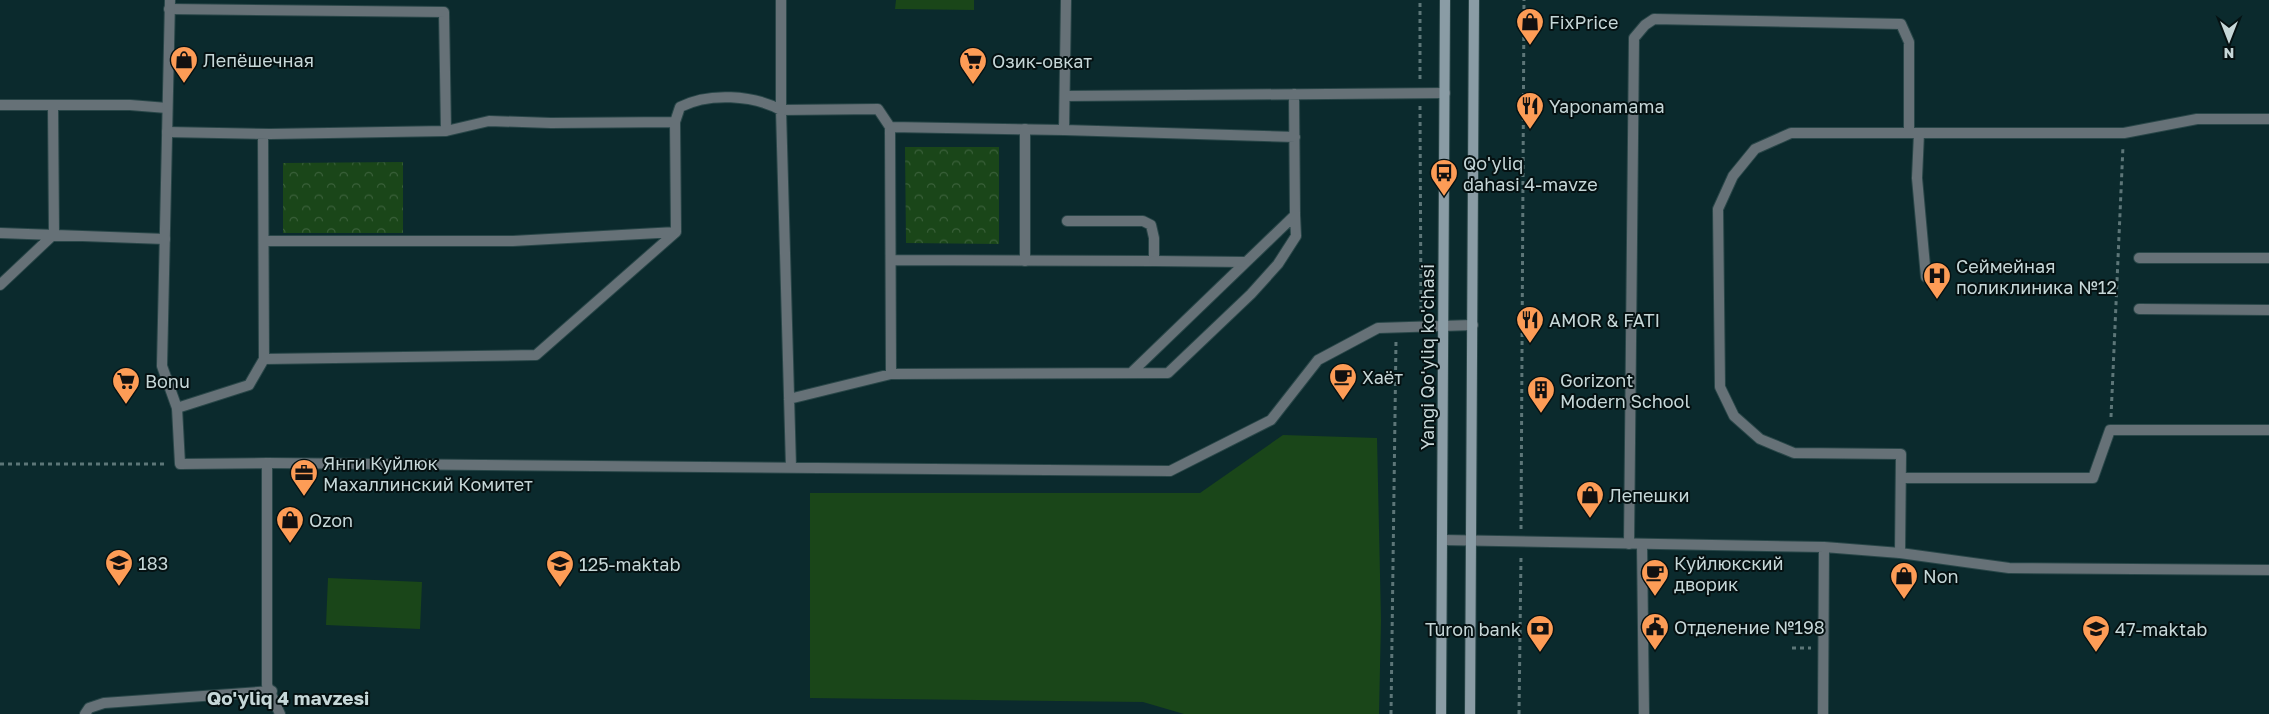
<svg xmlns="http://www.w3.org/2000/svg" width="2269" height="714" viewBox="0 0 2269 714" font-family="'Golos Text',sans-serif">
<defs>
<pattern id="park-crowns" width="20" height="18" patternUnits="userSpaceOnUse" patternTransform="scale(1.25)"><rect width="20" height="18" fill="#1a4619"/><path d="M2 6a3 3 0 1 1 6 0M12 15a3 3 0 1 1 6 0" fill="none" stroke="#3a603a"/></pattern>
</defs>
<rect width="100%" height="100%" fill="#0b2a2d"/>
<!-- park -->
<path fill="url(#park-crowns)" d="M 905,147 L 999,147 L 999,244 L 906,243 Z
M 403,162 L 403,233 L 283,233 L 283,163 Z"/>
<!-- pitch -->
<path fill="#1a4619" d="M 896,0 L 974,0 L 974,10 L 895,9 Z
M 1283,435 L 1377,438 L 1381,620 L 1379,714 L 1184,714 L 1143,702 L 810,698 L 810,493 L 1200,493 Z
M 328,578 L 422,582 L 420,629 L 326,625 Z"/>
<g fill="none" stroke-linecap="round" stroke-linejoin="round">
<defs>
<path id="service" d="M 781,0 L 781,110 L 791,467
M 169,9 L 444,12 L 446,131
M 1065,96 L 1445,93
M 0,105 L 130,105 L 167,108
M 675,122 L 680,107 C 709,92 753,95 781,110 L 878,109 L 890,127 L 1064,130 L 1066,0
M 890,127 L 891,374
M 1064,130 L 1295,137
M 167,132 L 270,134 L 446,131 L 489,121 L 551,123 L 675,122 L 676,232 L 536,355 L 264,359
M 1919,133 L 1917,178 L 1926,277
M 0,233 L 165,239
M 264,241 L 513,241 L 676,232
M 2139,258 L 2269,258
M 891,260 L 1154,261 L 1154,238 L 1151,225 L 1143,221 L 1067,221
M 0,285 L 54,234 L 53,106
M 2139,309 L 2269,310
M 1132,372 L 1295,215 L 1294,94
M 789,399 L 891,374 L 1168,373 L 1251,294 L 1278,264 L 1296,236 L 1295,215
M 177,408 L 249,385 L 264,359 L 263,134
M 267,463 L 1170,471 L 1271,420 L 1318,360 L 1378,328 L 1473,325
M 1902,478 L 2093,478 L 2110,430 L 2269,430
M 1629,544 L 1634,38 L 1645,25 L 1654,19 L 1901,24 L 1909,42 L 1909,133
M 1642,544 L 1644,714
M 1900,553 L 1901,454 L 1794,453 L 1760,439 L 1734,416 L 1720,387 L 1718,209 L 1733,176 L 1755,149 L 1791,133 L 2124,133 L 2197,119 L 2269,119
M 85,714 L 89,708 L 104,703 L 272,691"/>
<path id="minor" d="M 170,0 L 162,366 L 177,408 L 180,464 L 267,463 L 267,685 L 280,714
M 1025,261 L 1025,129
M 1154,261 L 1245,262
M 1443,540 L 1824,547 L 1900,553 L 2009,568 L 2269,570
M 1823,714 L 1824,547"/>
<path id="secondary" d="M 1441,714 L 1445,0
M 1470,714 L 1474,0"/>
</defs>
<!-- service casing -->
<use href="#service" stroke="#294648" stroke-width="12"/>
<!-- minor casing -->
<use href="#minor" stroke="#294648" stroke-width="12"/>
<!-- secondary casing -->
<use href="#secondary" stroke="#294648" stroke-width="12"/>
<!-- path -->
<path stroke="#5d7678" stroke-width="3" stroke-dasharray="4 4" stroke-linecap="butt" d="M 1420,79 L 1420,0
M 1420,106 L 1421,314
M 2111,417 L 2123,146
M 0,464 L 167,464
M 1521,529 L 1524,0
M 1792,648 L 1811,648
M 1391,714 L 1396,341
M 1519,714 L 1521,556"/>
<!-- service -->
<use href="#service" stroke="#667177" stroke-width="10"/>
<!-- minor -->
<use href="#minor" stroke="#667177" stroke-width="10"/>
<!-- secondary -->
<use href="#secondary" stroke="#8a9ca5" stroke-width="10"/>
</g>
<!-- icons -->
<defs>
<symbol id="shop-pin" viewBox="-11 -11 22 30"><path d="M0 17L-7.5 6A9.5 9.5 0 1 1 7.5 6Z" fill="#fd9c56" stroke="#051112"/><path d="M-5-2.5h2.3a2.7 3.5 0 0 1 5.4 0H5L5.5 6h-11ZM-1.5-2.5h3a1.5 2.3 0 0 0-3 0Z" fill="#111"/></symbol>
<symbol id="supermarket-pin" viewBox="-11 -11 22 30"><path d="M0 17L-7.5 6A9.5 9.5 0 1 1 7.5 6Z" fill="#fd9c56" stroke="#051112"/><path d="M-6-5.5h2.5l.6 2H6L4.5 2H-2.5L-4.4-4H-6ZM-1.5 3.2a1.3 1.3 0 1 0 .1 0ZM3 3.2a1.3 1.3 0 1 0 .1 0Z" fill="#111"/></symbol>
<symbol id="restaurant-pin" viewBox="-11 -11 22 30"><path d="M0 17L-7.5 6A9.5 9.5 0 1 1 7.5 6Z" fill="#fd9c56" stroke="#051112"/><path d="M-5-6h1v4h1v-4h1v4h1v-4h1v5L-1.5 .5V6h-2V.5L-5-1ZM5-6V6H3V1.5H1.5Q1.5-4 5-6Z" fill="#111"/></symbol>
<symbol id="bus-pin" viewBox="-11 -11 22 30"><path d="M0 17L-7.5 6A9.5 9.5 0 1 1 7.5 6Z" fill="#fd9c56" stroke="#051112"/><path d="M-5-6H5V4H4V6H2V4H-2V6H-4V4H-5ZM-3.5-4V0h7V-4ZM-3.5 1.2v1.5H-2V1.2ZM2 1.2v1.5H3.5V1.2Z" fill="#111"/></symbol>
<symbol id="hospital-pin" viewBox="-11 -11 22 30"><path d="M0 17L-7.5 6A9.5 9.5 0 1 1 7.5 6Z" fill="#fd9c56" stroke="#051112"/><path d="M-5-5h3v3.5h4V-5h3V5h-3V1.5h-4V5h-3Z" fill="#111"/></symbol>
<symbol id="cafe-pin" viewBox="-11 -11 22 30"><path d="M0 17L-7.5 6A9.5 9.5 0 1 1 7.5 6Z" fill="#fd9c56" stroke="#051112"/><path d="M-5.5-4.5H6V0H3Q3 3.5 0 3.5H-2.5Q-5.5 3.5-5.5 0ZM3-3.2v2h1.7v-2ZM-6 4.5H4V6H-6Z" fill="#111"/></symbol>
<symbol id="building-pin" viewBox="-11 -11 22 30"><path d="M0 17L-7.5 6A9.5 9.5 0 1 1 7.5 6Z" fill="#fd9c56" stroke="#051112"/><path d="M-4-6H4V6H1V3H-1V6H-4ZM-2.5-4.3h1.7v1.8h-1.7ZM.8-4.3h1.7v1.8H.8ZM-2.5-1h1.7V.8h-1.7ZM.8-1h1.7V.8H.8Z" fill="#111"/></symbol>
<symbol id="office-pin" viewBox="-11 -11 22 30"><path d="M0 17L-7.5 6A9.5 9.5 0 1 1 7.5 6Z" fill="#fd9c56" stroke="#051112"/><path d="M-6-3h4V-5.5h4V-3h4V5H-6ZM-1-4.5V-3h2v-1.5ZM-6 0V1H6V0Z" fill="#111"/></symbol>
<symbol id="school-pin" viewBox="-11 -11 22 30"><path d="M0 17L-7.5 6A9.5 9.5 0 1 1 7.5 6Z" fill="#fd9c56" stroke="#051112"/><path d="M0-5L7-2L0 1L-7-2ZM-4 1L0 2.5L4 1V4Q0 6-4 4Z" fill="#111"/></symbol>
<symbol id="civic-pin" viewBox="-11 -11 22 30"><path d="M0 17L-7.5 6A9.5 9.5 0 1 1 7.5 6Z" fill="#fd9c56" stroke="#051112"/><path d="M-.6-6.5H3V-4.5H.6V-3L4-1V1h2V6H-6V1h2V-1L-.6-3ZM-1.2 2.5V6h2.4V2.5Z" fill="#111"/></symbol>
<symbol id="bank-pin" viewBox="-11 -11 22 30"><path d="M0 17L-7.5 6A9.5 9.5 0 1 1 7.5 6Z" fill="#fd9c56" stroke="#051112"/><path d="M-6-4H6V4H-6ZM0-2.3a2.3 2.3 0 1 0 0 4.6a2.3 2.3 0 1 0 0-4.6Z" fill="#111"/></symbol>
</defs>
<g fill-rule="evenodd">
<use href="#shop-pin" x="1514" y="6" width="32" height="43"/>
<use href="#shop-pin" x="168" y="44" width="32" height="43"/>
<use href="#supermarket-pin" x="957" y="45" width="32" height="43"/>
<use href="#restaurant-pin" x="1514" y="90" width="32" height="43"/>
<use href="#bus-pin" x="1428" y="157" width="32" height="43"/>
<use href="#hospital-pin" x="1921" y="260" width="32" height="43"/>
<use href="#restaurant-pin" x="1514" y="304" width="32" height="43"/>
<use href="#cafe-pin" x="1327" y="361" width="32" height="43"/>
<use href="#supermarket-pin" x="110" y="365" width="32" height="43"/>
<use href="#building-pin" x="1525" y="374" width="32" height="43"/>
<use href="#office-pin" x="288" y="457" width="32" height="43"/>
<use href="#shop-pin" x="1574" y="479" width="32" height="43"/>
<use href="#shop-pin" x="274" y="504" width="32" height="43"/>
<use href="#school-pin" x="103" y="547" width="32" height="43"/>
<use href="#school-pin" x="544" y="548" width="32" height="43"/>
<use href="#cafe-pin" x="1639" y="557" width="32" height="43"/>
<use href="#shop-pin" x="1888" y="560" width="32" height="43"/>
<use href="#civic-pin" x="1639" y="611" width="32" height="43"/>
<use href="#bank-pin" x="1524" y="613" width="32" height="43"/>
<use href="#school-pin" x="2080" y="613" width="32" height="43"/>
</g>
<g text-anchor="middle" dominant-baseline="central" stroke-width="4" stroke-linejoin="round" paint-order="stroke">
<!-- poi labels -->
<g font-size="18" fill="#c6d7d8" stroke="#051112" text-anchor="start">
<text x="1549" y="22">FixPrice</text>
<text x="203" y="60">Лепёшечная</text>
<text x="992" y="61">Озик-овкат</text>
<text x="1549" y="106">Yaponamama</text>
<text x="1463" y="163">Qo'yliq<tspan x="1463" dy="21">dahasi 4-mavze</tspan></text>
<text x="1956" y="266">Сеймейная<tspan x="1956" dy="21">поликлиника №12</tspan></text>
<text x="1549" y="320">AMOR &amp; FATI</text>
<text x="1362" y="377">Хаёт</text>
<text x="1560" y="380">Gorizont<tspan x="1560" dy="21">Modern School</tspan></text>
<text x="145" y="381">Bonu</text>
<text x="323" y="463">Янги Куйлюк<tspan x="323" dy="21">Махаллинский Комитет</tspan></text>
<text x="1609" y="495">Лепешки</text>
<text x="309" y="520">Ozon</text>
<text x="138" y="563">183</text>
<text x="1674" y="563">Куйлюкский<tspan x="1674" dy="21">дворик</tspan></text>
<text x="579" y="564">125-maktab</text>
<text x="1923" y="576">Non</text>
<text x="1674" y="627">Отделение №198</text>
<text x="1521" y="629" text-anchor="end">Turon bank</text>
<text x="2115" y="629">47-maktab</text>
</g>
<!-- street labels -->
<g font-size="18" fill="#c6d7d8" stroke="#051112">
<text transform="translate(1427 357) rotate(-90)">Yangi Qo'yliq ko'chasi</text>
</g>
<!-- neighbourhood labels -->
<g font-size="19" font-weight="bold" fill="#c6d7d8" stroke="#051112">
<text x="288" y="697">Qo'yliq 4 mavzesi</text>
</g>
</g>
<!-- north arrow -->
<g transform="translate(2229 40) rotate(180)" stroke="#051112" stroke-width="4" paint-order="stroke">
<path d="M0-4L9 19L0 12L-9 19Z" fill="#c6d7d8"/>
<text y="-8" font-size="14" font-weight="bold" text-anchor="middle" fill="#c6d7d8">N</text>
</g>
</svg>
